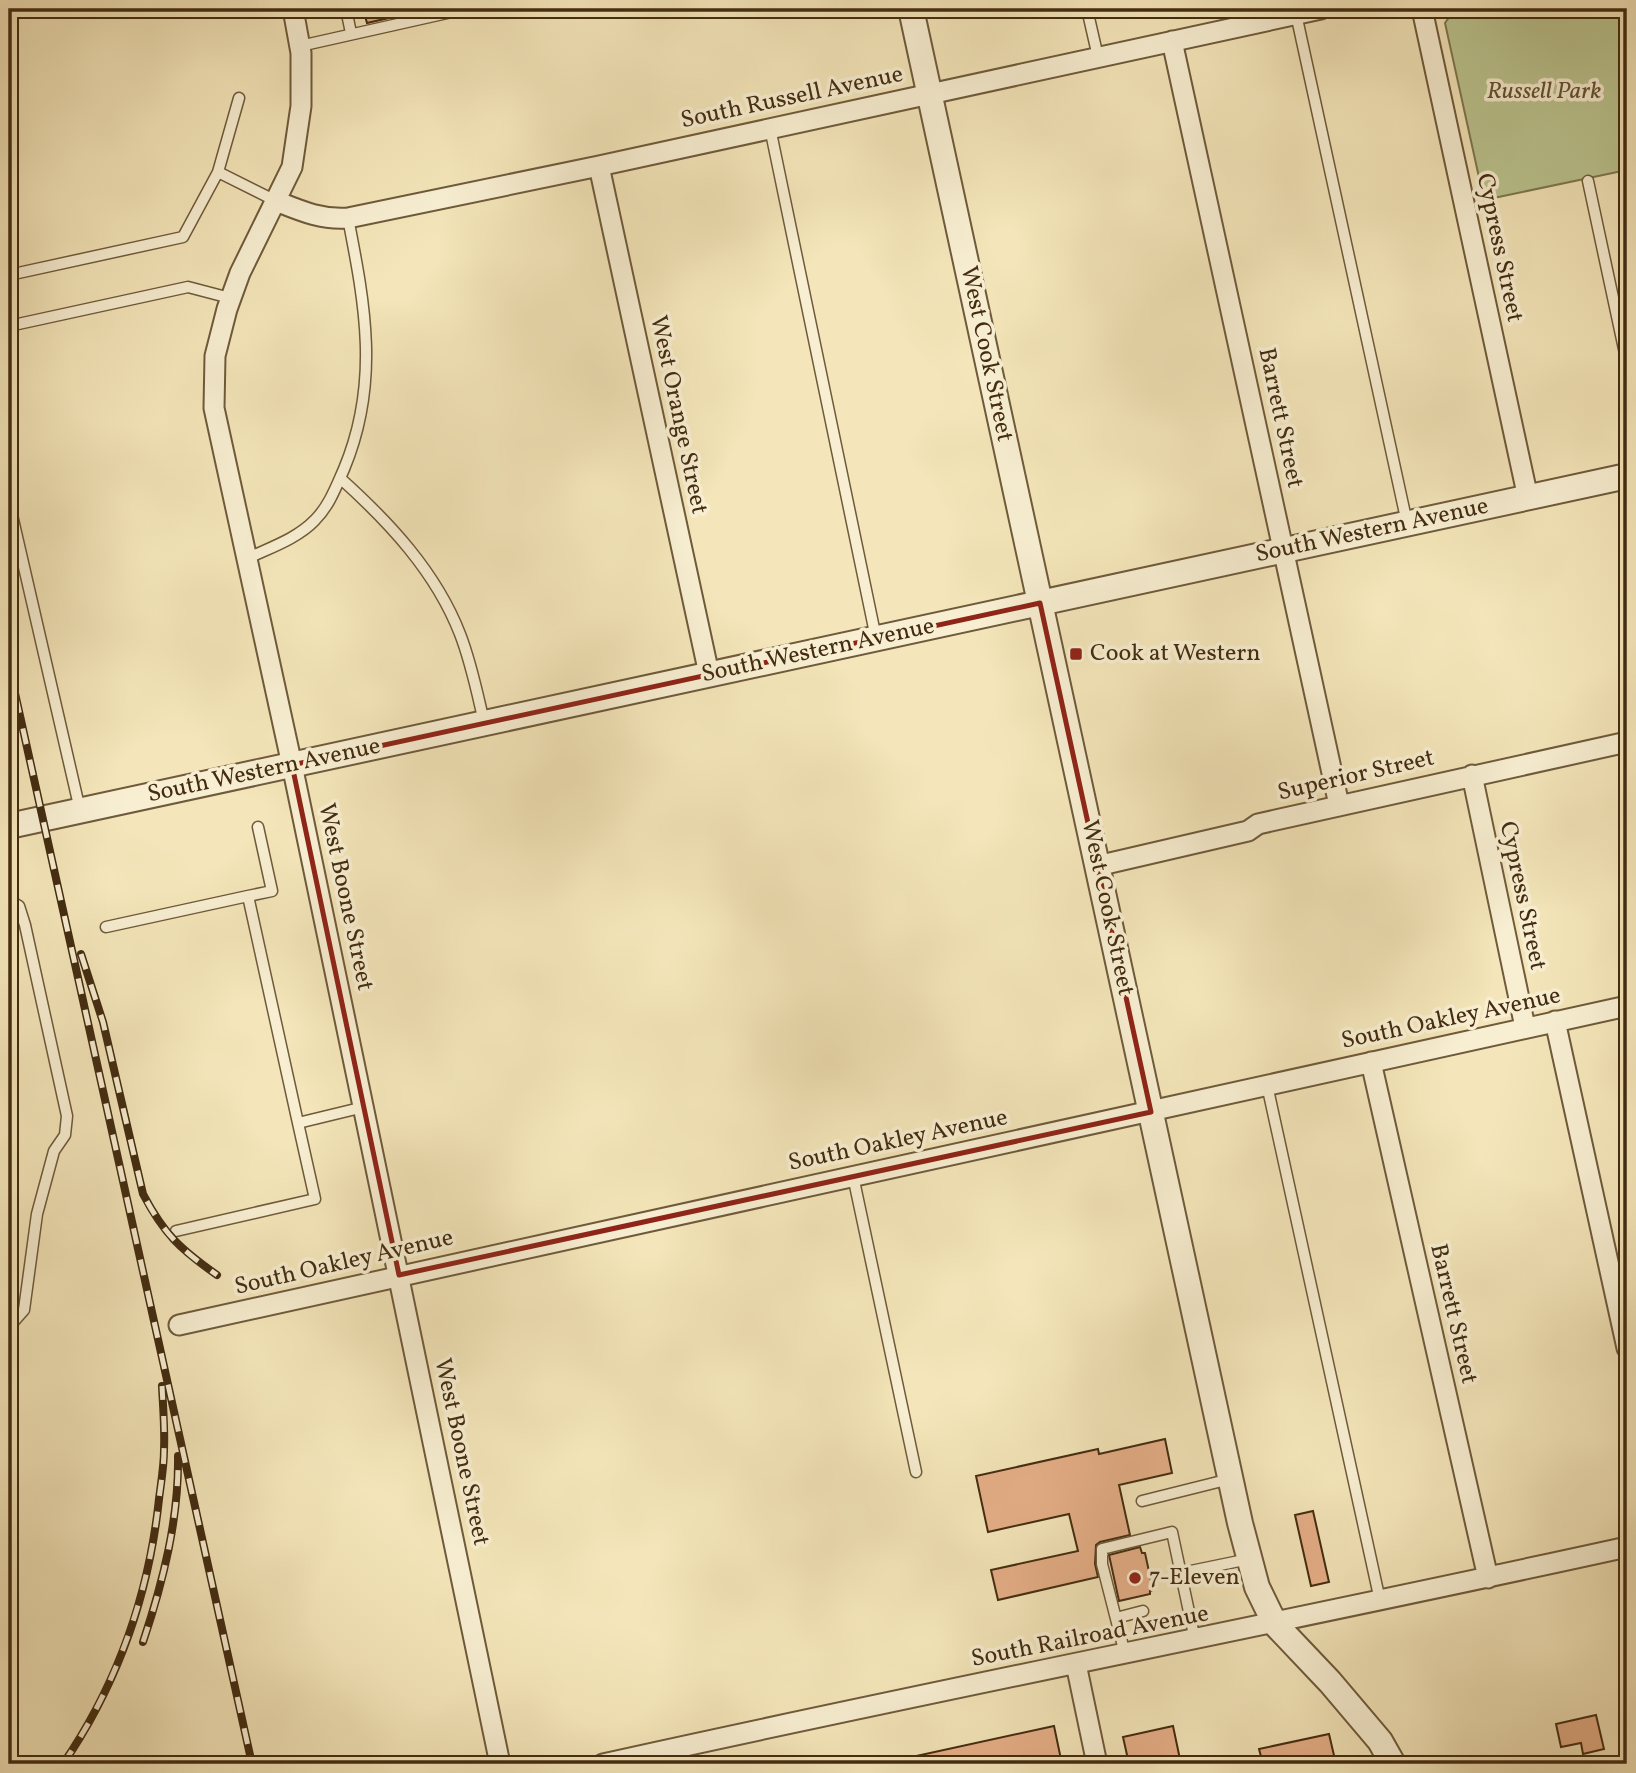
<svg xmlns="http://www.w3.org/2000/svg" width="1636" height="1773" viewBox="0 0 1636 1773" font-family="Vollkorn,serif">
<rect width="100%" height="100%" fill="#f4e6ba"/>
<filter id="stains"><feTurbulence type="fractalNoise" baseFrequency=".00286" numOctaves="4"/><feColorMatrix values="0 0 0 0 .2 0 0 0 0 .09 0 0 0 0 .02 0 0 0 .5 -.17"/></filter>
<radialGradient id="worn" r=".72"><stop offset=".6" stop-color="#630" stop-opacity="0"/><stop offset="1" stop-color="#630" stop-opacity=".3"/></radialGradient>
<!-- green -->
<path fill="#bbc590" stroke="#7f7850" stroke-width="2" d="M 1455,9 L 1627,9 L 1627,170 L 1484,200 L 1445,23 Z"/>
<!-- building -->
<path fill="#e6af88" stroke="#432c11" stroke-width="2" d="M 363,9 L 411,9 L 411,13 L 367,23 Z
M 1165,1439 L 1172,1473 L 1119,1485 L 1130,1535 L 1100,1542 L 1096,1545 L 1095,1564 L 1098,1577 L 998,1600 L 991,1570 L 1078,1551 L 1069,1514 L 988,1532 L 976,1476 L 1098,1449 L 1099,1454 Z
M 1313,1511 L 1329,1582 L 1311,1586 L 1295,1515 Z
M 1140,1547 L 1142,1553 L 1145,1553 L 1153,1590 L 1150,1591 L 1150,1594 L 1119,1601 L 1109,1555 Z
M 1596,1715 L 1604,1749 L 1583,1754 L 1581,1743 L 1561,1747 L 1556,1724 Z
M 1054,1726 L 1062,1764 L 908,1764 L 907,1758 Z
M 1173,1726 L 1181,1764 L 1129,1764 L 1123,1737 Z
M 1329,1734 L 1336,1764 L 1263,1764 L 1259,1749 Z"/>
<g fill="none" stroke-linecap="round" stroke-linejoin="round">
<defs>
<path id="service" d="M 346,9 L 351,33
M 1087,9 L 1098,57
M 1296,14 L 1407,523
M 300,46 L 465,9
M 770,128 L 876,638
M 218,172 L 239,98
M 1588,181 L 1627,363
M 9,275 L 183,237 L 218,172 L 276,201
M 9,326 L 188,287 L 230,298
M 340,478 C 389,522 436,572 460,634 C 471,662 477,692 484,722
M 9,502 L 80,810
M 246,559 C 269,548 297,539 315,520 C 329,506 336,487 344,469 C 380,383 365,305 348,218
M 258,827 L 272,891 L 248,896 L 298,1123
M 9,900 L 19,906 L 25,925 L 67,1116 L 65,1135 L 54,1151 L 37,1214 L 24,1310 L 9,1327
M 106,927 L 248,896
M 1267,1085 L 1379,1596
M 853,1176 L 916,1472
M 176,1231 L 315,1199 L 298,1123 L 364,1107
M 1142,1501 L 1230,1479
M 1181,1573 L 1249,1559
M 1116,1618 L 1143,1611
M 1125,1654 L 1102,1564 L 1102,1549 L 1172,1532 L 1195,1640"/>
<path id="minor" d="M 293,9 L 301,53 L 301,106 L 292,167 L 240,273 L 227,309 L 215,356 L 214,408 L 292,765 L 500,1764
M 1422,9 L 1528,498
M 1172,41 L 1339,805
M 599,166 L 709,674
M 276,201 C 301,211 321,220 348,218 L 599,166 L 1321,9
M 1472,775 L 1525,1027
M 1097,866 L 1248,831 L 1258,824 L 1627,742
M 1555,1021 L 1627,1348
M 1371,1062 L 1488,1578
M 179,1325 L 1627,1006
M 1076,1664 L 1097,1764
M 603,1764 C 944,1688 1286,1622 1627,1547"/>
<path id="tertiary" d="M 911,9 L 1240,1523 L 1257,1587 L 1275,1624 L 1330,1682 L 1380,1741 L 1393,1764
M 9,826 L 1627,476"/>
</defs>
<!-- service casing -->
<use href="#service" stroke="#6f5a3b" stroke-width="13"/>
<!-- minor casing -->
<use href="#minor" stroke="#6f5a3b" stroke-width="23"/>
<!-- tertiary casing -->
<use href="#tertiary" stroke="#6f5a3b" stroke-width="28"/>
<!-- service -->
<use href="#service" stroke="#f8efd2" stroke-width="10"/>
<!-- minor -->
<use href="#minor" stroke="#f8efd2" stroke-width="19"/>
<!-- tertiary -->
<use href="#tertiary" stroke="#f8efd2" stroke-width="24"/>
<defs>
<path id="rail" d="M 9,666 L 252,1764
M 81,954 L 103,1022 L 143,1194 C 164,1234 180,1249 217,1275
M 143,1642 C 163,1582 179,1519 178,1456
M 63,1764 C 117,1685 149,1594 159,1499 C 161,1483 164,1466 164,1450 C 165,1429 163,1407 162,1386"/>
</defs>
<!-- rail casing -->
<use href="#rail" stroke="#432c11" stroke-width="8"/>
<!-- rail -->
<use href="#rail" stroke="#f8efd2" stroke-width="5" stroke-dasharray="16" stroke-linecap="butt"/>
</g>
<!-- marked area -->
<path fill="none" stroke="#8f2418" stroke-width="5" stroke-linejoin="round" d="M 1040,603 L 1151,1112 L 399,1275 L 292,765 Z"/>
<!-- markers -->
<g fill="#8f2418" stroke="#f8efd2" stroke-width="2.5">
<rect x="1069" y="647" width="14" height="14" rx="3.5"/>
<circle cx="1135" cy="1578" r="7"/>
</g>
<g text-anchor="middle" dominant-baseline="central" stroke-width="7" stroke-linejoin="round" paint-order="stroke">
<!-- park labels -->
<g font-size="24" font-style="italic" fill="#615231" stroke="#f8efd2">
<text x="1544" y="92">Russell Park</text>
</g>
<!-- street labels -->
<g font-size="24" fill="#432c11" stroke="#f8efd2">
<text transform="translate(792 98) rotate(-12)">South Russell Avenue</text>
<text transform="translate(1499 248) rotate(78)">Cypress Street</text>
<text transform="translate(986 354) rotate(78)">West Cook Street</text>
<text transform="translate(678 415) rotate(78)">West Orange Street</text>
<text transform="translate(1280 418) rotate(78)">Barrett Street</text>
<text transform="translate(1372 531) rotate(-12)">South Western Avenue</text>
<text transform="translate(818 651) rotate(-12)">South Western Avenue</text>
<text transform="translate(264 771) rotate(-12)">South Western Avenue</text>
<text transform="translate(1356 776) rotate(-13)">Superior Street</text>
<text transform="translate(1522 896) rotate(78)">Cypress Street</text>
<text transform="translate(345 897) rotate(78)">West Boone Street</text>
<text transform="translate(1107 908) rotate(78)">West Cook Street</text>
<text transform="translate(1451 1019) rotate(-12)">South Oakley Avenue</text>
<text transform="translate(898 1141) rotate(-12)">South Oakley Avenue</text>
<text transform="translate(344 1263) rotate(-13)">South Oakley Avenue</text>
<text transform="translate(1453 1314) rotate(77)">Barrett Street</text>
<text transform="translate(461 1452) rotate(78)">West Boone Street</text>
<text transform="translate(1090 1637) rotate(-11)">South Railroad Avenue</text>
</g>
<!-- poi labels -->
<g font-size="24" fill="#432c11" stroke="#f8efd2" text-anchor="start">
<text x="1090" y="654">Cook at Western</text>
<text x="1149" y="1578">7-Eleven</text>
</g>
</g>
<!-- margin -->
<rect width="1636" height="1773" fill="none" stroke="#f4e6ba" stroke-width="35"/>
<rect x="10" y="10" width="1615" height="1752" fill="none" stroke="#432c11" stroke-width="3.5"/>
<rect x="18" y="18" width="1601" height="1738" fill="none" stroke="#432c11" stroke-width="2"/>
<rect width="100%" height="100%" filter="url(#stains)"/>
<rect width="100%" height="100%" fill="url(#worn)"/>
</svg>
